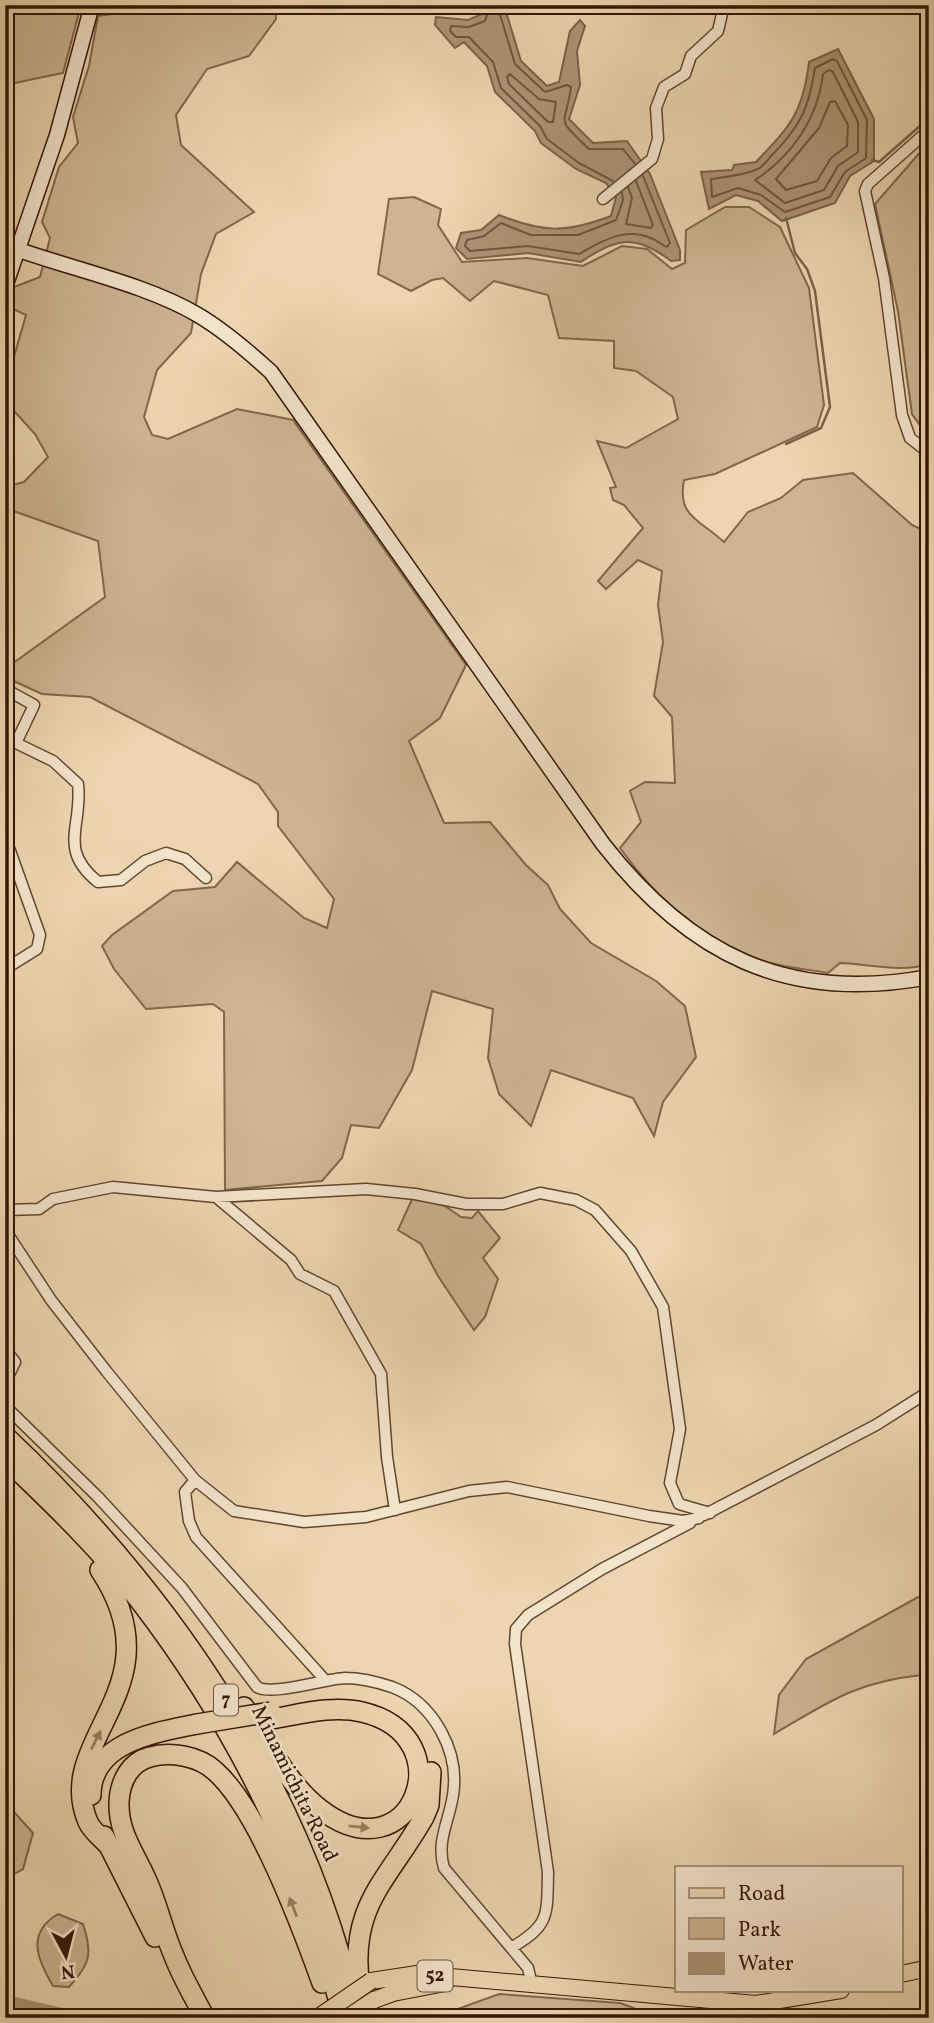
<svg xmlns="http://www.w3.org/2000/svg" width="934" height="2023" viewBox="0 0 934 2023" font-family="Vollkorn,serif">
<rect width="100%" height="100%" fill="#ecd5b0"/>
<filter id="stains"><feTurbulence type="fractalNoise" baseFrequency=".00286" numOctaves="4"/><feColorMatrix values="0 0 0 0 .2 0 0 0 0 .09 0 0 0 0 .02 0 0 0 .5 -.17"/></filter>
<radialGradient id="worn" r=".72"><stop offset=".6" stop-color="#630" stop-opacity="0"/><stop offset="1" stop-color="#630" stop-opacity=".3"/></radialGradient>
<!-- green -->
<path fill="#cdb593" stroke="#80664c" stroke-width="2" d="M 5,5 L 81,5 L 63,73 L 5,85 Z
M 175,5 L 275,5 L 276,19 L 249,56 L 207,69 L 176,115 L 181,145 L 254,212 L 216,234 L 201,274 L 191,333 L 157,370 L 144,417 L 152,435 L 168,439 L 237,409 L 293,420 L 466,665 L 440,718 L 409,741 L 444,823 L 490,822 L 526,865 L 548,885 L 560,909 L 591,943 L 656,981 L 685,1006 L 696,1057 L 663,1102 L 654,1136 L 633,1098 L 551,1070 L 531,1126 L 499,1094 L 488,1058 L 493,1009 L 432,991 L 412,1070 L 379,1128 L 351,1125 L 342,1158 L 322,1181 L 225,1190 L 224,1012 L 213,1004 L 146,1009 L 114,969 L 102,946 L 112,935 L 173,891 L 215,887 L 237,862 L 304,918 L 327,928 L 334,899 L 278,826 L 278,812 L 258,784 L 90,697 L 42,694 L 5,677 L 5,663 L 9,666 L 105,597 L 98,541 L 5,508 L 5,487 L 24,482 L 48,457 L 35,434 L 5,401 L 5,388 L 26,315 L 9,307 L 14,287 L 40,277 L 50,238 L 42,222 L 59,167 L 78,143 L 73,117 L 89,66 L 98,16 Z
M 929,142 L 929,438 L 912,414 L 898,311 L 875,204 Z
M 414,197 L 441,209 L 438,225 L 462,262 L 527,258 L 583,266 L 622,246 L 647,249 L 672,269 L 685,263 L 686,230 L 725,207 L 749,207 L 780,227 L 809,288 L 824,405 L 817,427 L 715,474 L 684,480 C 677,517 699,519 724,542 L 748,512 L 781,498 L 803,480 L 853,473 L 912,525 L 929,533 L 929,964 C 901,973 870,964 840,963 L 828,973 C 807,969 784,968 764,961 C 704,943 655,897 620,848 L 641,822 L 630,791 L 645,782 L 675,783 L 672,717 L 654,696 L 663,642 L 658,605 L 662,571 L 638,560 L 606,589 L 598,581 L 643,528 L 624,505 L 613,500 L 610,488 L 616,487 L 597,441 L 626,448 L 678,419 L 673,397 L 636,371 L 614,368 L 614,341 L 559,338 L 548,295 L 494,281 L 470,301 L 443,278 L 432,280 L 411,291 L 378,274 L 389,199 Z
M 413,1197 L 445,1206 L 461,1217 L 472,1218 L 478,1211 L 500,1238 L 483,1258 L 498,1279 L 485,1317 L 474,1330 L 438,1276 L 421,1244 L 398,1230 Z
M 929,1591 L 929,1681 L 922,1675 C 856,1682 830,1701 774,1734 L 779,1695 L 806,1659 Z
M 5,1811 L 15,1813 L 33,1833 L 23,1869 L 5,1879 Z
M 58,1914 L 83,1924 C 93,1954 90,1964 69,1987 L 53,1986 C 37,1959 26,1933 58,1914 Z
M 499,1994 L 620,2003 L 634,2008 L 638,2018 L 601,2018 L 577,2012 L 571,2018 L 446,2018 L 452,2011 Z"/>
<!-- water -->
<path fill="#ad9476" stroke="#7c6248" stroke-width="2" d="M 483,5 L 504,5 L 521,61 L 547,86 L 559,82 L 570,31 L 580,20 L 585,26 L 577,51 L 580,85 L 569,119 L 593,143 L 627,141 L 650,174 L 680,250 L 680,260 L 671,261 C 636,234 617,237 581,262 L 528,253 L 467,259 L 456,248 L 461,233 L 481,230 L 499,215 C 544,233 566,233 611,216 L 616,197 L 606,183 L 576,169 L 541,143 L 535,131 L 495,92 L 487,66 L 464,42 L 455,48 L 435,25 L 436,17 L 468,20 L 482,14 Z
M 838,49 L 874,119 L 874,161 L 850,176 L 835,203 L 782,221 L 758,201 L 736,195 L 709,209 L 701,172 L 732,170 L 734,165 L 756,162 C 790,126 803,113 809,62 Z"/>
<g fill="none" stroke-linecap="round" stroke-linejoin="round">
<!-- shore -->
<path stroke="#70553d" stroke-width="2" d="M 490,5 L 485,21 L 469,27 L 451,26 L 450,31 L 456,37 L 469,37 L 493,62 L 501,88 L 540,126 L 547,139 L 579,163 L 613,181
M 497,5 L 515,64 L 545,92 L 567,85 L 571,87 C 566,128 553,115 589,149 L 623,149 L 635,164
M 833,59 L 837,61 L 867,120 L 866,158 L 845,172 L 830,197 L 785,212 L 761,195 L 738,188 L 712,197 L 711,179 C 725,177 745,175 758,169 C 764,166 769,158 773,154 C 802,124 809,107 815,68 Z
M 829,70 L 833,72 L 858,122 L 858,152 L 838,166 L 824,190 L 785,203 L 755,180 C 792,156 818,118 823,74 Z
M 510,74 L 539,99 L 556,102 L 553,122 L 548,122 L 509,84 L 507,77 Z
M 835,101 L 848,125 L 847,146 L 831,158 L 817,181 L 786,190 L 776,179 L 819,128 L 830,102 Z
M 628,187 L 632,198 L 626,224 L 651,228 L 653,225 L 636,181
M 622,193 L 623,200 L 616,220 L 578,235 L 531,235 L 501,223 L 484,236 L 467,240 L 465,246 L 470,251 L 528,246 L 579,254 C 602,241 625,226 653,239 C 658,241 662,245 667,247 L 670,243 L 643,176"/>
<!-- stream -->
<path stroke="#7c6248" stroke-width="2.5" d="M 872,160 L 879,162 L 929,118
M 786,218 L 795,253 L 807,269 L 815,291 L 830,407 L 821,428 L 786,444"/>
<!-- canal -->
<path stroke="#ad9476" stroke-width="10" d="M 5,2000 L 71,2015"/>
<defs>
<path id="street" d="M 929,130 L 868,184 L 865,191 L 884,278 L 902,415 L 910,438 L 929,453
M 603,199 L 652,159 L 658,139 L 656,108 L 664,87 L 685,74 L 691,56 L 718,31 L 724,5
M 5,689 L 34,705 L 16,743 L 53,761 L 78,784 C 83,826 57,849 98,882 L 121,880 L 145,861 L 166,853 L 185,859 L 206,878
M 5,847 L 9,848 L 40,935 L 37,949 L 5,969
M 216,1197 L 291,1260 L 300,1274 L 334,1291 L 381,1374 L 387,1457 L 395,1510
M 5,1210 L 39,1209 L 53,1199 L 113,1187 L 216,1197 L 366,1189 L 415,1194 L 466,1204 L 503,1204 L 540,1193 L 576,1200 L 595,1210 L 631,1251 L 663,1307 L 680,1429 L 670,1483 L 679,1504 L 710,1513
M 5,1230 L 51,1300 L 107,1372 L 195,1480 L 234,1511 L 304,1522 L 366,1517 L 469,1491 L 507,1487 L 649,1516 L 683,1521 L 699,1518
M 5,1349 L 15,1362 L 5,1383
M 5,1406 L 98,1497 L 182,1588 L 257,1687 C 271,1696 325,1679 345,1678 C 361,1678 377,1682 392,1687 C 434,1703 460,1752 453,1795 C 449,1822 436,1841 444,1868 L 528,1968 L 532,1985
M 195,1480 L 185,1492 L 189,1521 L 196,1537 L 325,1680
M 704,1515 L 876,1425 L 925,1394 L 929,1387
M 511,1948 C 550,1925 547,1916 548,1872 L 515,1644 L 516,1629 L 528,1615 L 602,1569 L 690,1523"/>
<path id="secondary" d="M 5,245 C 66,268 144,283 198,315 C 225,331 248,351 271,372 L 603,844 C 689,954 787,1004 929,977
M 5,287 L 57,135 L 92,5"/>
<path id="primary" d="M 901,1974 L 929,1968
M 371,1981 L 417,1974 L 756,2004 L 841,1990
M 374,2000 L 393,1993 L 445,1983"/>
<path id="highway" d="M 5,1436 C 173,1595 306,1790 356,2018
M 5,1458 C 52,1503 100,1549 140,1601 C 235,1725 305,1865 343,2018
M 100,1570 C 179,1689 52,1738 88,1822 C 92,1831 103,1839 109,1846
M 244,1707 C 266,1740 288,1785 320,1809 C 412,1880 466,1736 362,1712 C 333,1705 301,1714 272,1719
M 91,1795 C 91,1741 158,1732 197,1724
M 104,1836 L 155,1937
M 360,1988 C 348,1906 387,1882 424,1817 L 429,1805 L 431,1772
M 205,2018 C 194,1997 182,1977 174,1956 C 163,1931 158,1905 147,1881 C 135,1853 118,1833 119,1802 C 120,1781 130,1762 150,1757 C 170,1751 199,1756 215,1771 C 258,1809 302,1927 322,1983"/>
</defs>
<!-- street casing -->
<use href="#street" stroke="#61462f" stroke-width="13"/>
<!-- secondary casing -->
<use href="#secondary" stroke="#331604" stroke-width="17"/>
<!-- primary casing -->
<use href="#primary" stroke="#331604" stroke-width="18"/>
<!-- highway casing -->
<use href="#highway" stroke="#331604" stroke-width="22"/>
<!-- street -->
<use href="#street" stroke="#f3e4cc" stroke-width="10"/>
<!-- secondary -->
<use href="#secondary" stroke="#f3e4cc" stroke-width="14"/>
<!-- primary -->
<use href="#primary" stroke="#ecd5b0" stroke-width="16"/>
<!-- highway -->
<use href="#highway" stroke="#ecd5b0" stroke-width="19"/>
<defs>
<path id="primary-bridge" d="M 320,2016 L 371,1981
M 347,2018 L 374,2000"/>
<path id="highway-bridge" d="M 197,1724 L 271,1712"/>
</defs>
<!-- primary-bridge casing -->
<use href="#primary-bridge" stroke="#331604" stroke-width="18" stroke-linecap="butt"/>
<!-- highway-bridge casing -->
<use href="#highway-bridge" stroke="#331604" stroke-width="22" stroke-linecap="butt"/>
<!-- primary-bridge -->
<use href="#primary-bridge" stroke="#ecd5b0" stroke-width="16"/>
<!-- highway-bridge -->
<use href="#highway-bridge" stroke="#ecd5b0" stroke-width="19"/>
</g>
<!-- one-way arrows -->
<defs><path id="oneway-solid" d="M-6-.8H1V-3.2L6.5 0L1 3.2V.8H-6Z" transform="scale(1.75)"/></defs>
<g fill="#997f63">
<use href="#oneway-solid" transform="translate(96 1740) rotate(-63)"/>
<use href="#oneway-solid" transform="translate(359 1827) rotate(6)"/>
<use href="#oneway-solid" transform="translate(293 1907) rotate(-111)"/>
</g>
<g text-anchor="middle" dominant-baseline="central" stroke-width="5" stroke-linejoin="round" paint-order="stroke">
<!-- shield labels -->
<g fill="#f3e4cc" stroke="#6d5440" stroke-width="2">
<rect x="214" y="1684.5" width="24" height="31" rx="5"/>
<rect x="417.5" y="1960.5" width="35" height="31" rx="5"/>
</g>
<g font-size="19" font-weight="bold" fill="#331604">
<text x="226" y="1700">7</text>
<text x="435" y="1976">52</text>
</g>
<!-- street labels -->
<g font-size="21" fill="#331604" stroke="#f3e4cc">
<text transform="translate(294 1784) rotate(64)">Minamichita Road</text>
</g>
</g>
<!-- margin -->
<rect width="934" height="2023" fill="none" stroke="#ecd5b0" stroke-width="28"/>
<rect x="7" y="7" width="920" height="2009" fill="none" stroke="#331604" stroke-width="3.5"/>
<rect x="14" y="14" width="906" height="1995" fill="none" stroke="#331604" stroke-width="2"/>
<!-- legend -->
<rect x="675" y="1866" width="228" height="126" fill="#f3e4cc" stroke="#a6927c" stroke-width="2"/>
<rect x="689" y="1888" width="35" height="10" fill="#ecd5b0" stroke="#a6927c" stroke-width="2"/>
<text x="738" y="1900" font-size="21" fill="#331604">Road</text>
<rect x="689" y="1918" width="35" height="21" fill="#cdb593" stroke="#a6927c" stroke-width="2"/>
<text x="738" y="1936" font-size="21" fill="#331604">Park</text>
<rect x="689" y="1953" width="35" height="21" fill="#ad9476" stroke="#a6927c" stroke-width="2"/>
<text x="738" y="1970" font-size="21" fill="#331604">Water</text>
<!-- north arrow -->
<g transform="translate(66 1956) rotate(173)" stroke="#f3e4cc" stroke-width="5" paint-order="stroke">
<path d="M0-5L12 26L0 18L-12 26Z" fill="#331604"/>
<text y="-10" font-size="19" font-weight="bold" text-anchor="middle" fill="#331604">N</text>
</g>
<rect width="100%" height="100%" filter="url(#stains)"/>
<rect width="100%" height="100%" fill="url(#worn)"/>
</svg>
